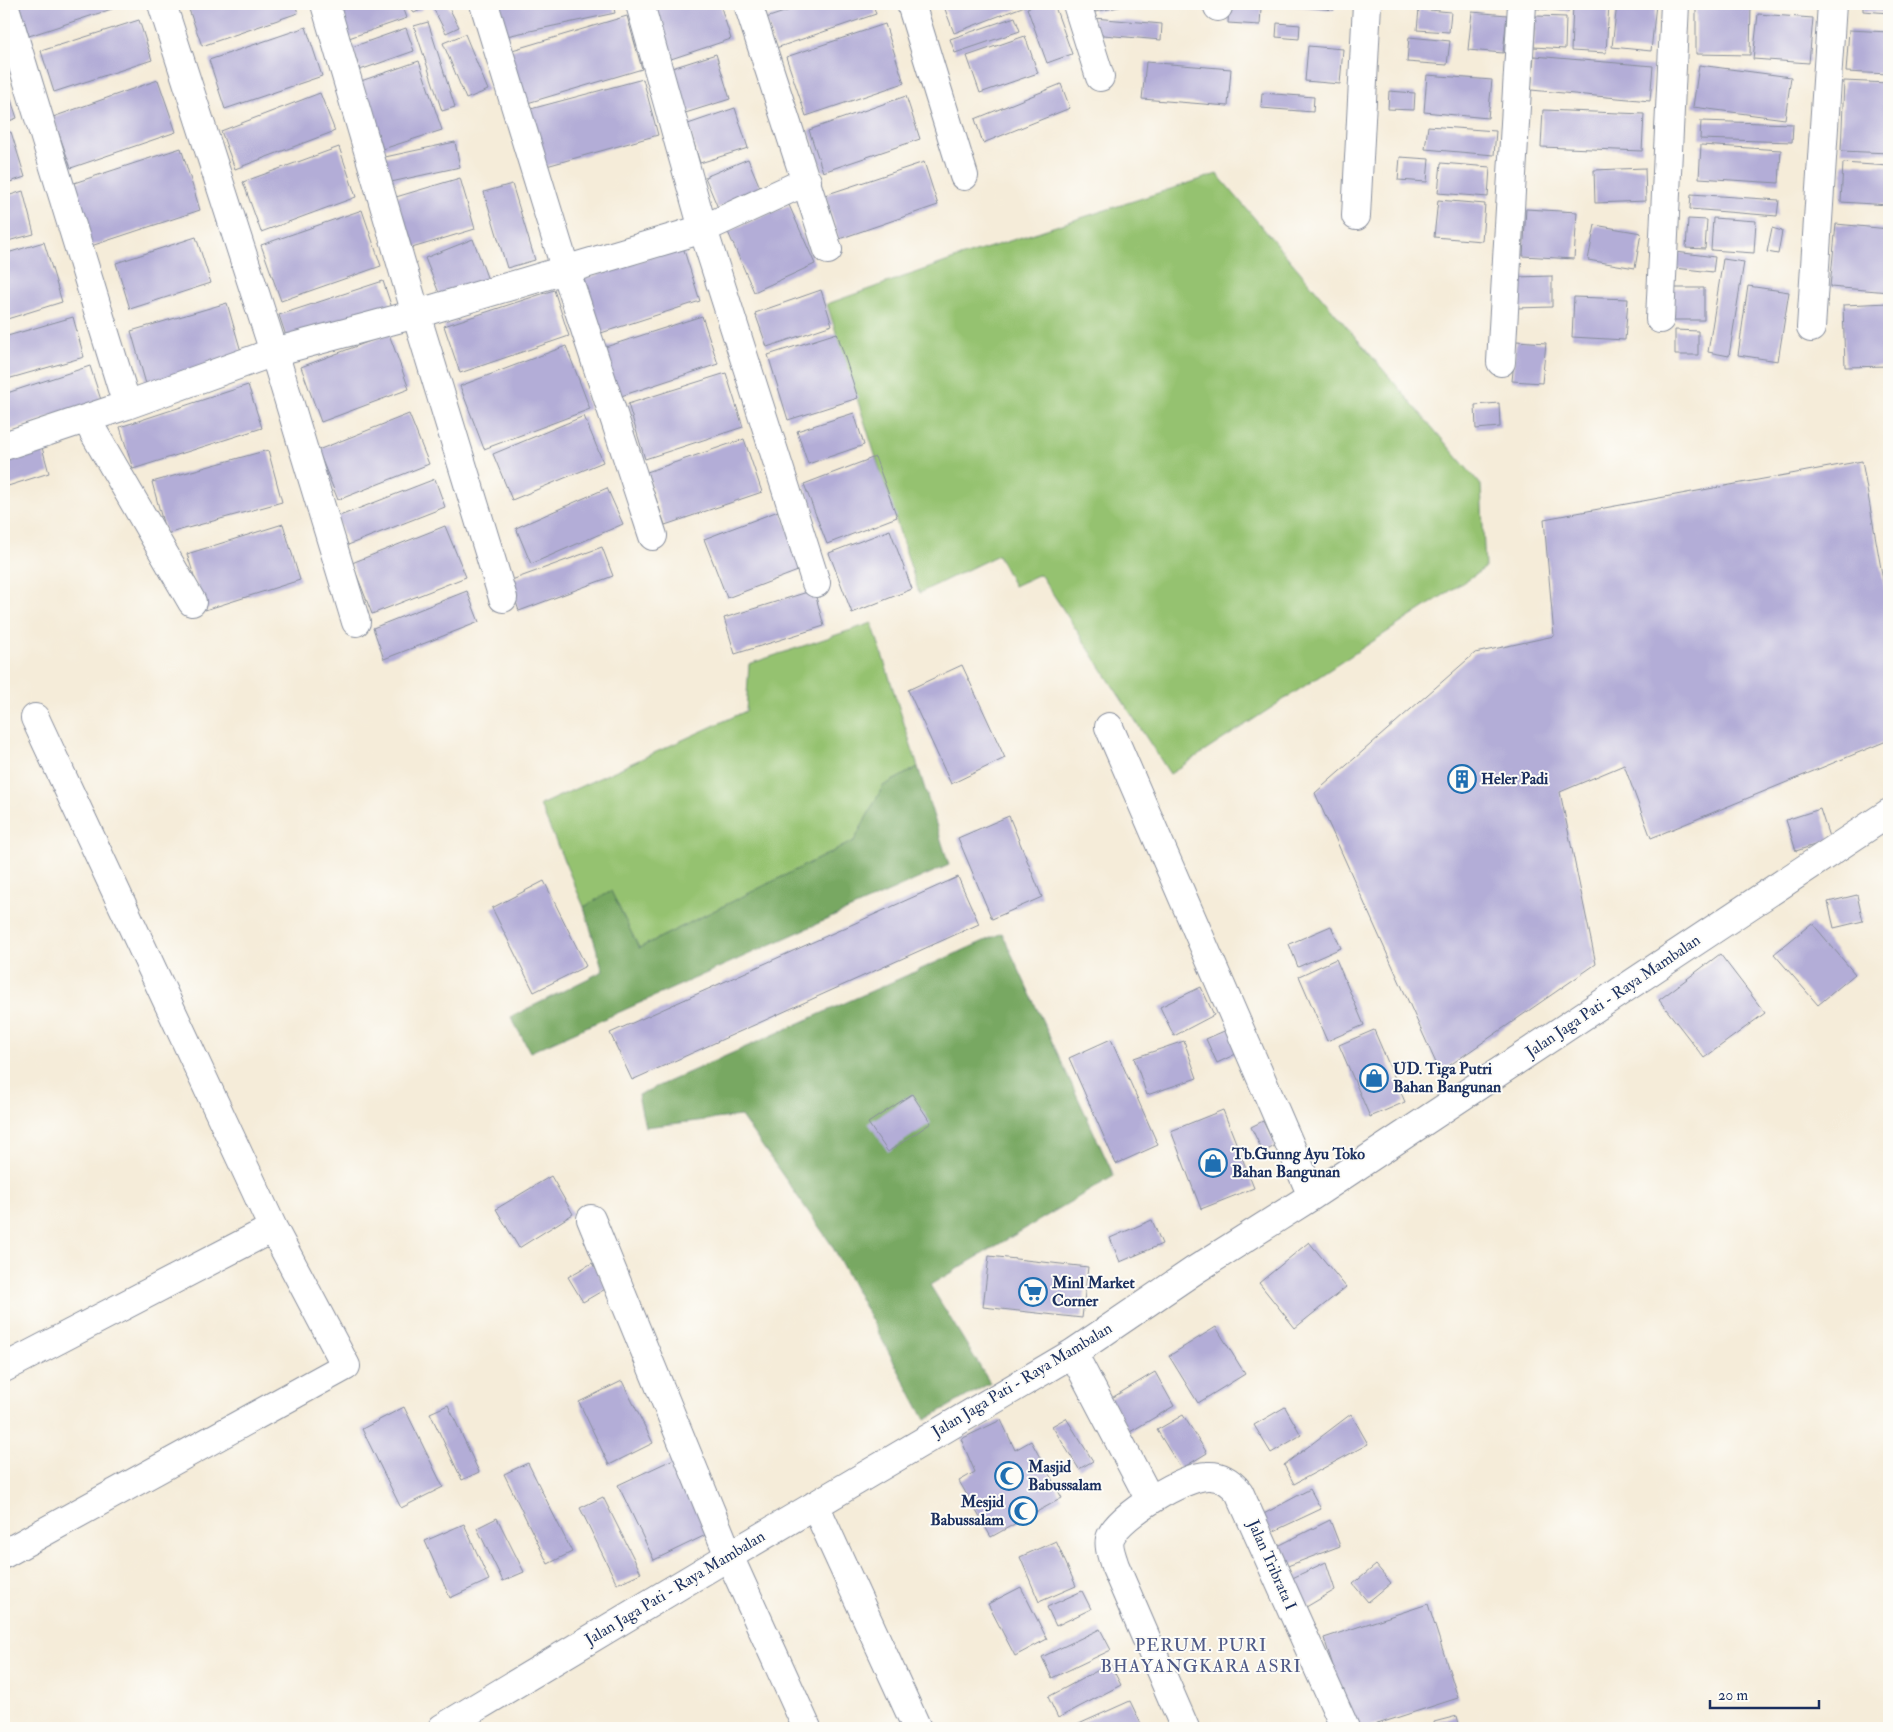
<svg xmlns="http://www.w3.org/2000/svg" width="1893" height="1732" viewBox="0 0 1893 1732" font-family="'IM FELL Double Pica',serif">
<rect width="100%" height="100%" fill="#fdfcf7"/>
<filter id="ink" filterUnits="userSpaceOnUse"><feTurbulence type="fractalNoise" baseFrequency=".02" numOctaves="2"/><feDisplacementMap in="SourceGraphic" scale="10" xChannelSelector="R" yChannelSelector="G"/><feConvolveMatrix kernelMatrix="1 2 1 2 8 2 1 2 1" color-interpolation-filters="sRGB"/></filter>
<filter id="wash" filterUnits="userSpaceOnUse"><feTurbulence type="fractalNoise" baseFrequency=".0096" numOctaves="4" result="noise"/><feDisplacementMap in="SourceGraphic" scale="20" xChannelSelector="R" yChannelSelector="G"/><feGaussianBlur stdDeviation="1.12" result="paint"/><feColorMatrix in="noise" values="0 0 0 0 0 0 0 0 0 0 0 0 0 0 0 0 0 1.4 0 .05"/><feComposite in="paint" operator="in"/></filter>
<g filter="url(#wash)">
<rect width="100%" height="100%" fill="#f5ecd9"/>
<!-- green -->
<path fill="#95c270" stroke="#587867" d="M 1217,174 L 1481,485 L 1485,568 L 1170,774 L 1040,574 L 1014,586 L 998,555 L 919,593 L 827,304 L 960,257 Z
M 872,623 L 918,767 L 883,786 L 854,841 L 639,948 L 611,892 L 584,907 L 540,805 L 746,711 L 749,664 Z"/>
<!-- forest -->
<path fill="#78a862" stroke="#4a6c60" d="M 918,767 L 949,865 L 530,1052 L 511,1017 L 603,971 L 584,907 L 611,891 L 639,948 L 854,841 L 883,786 Z
M 1002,933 L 1114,1176 L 930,1285 L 990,1383 L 925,1420 L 831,1244 L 741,1116 L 645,1127 L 638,1095 Z"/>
<g id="blocks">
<!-- building -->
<path fill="#b3add7" d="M 19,4 L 127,4 L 29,36 Z
M 187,4 L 295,4 L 298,13 L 202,46 Z
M 358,4 L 402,4 L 407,18 L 346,39 L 337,11 Z
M 410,4 L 421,4 L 423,9 L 414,13 Z
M 431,4 L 447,4 L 459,27 L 446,33 Z
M 490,4 L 613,4 L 615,13 L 497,38 Z
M 650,4 L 720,4 L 731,39 L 668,60 Z
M 808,4 L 873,4 L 876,14 L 776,48 L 766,18 Z
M 943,4 L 1030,4 L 954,33 Z
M 1039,4 L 1054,4 L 1072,54 L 1047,63 L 1027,8 Z
M 1094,4 L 1128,4 L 1128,5 L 1095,12 Z
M 1293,4 L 1335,4 L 1334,10 L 1293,6 Z
M 1527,4 L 1569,4 L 1569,11 L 1527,8 Z
M 1573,4 L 1609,4 L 1606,53 L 1571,51 Z
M 1617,4 L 1656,4 L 1651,51 L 1612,47 Z
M 1696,4 L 1751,4 L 1750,55 L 1696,54 Z
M 1863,4 L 1889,4 L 1889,13 L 1863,11 Z
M 1229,6 L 1261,8 L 1260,25 L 1228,23 Z
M 1419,9 L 1451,12 L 1449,32 L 1417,30 Z
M 1472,12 L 1507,15 L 1503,53 L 1468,50 Z
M 1758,14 L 1813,18 L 1809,63 L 1753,59 Z
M 627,16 L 642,69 L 524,104 L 509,51 Z
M 1536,16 L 1566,17 L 1565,49 L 1534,47 Z
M 1015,17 L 1020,31 L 955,53 L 950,39 Z
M 1094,18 L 1162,24 L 1161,40 L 1092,34 Z
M 139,20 L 152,60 L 54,92 L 41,51 Z
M 428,22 L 455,107 L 442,111 L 414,26 Z
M 1277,23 L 1300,25 L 1299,39 L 1276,37 Z
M 885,24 L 904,83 L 806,116 L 786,57 Z
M 306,27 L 322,76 L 225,109 L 209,60 Z
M 406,28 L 414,51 L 360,70 L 352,47 Z
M 1849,30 L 1889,32 L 1889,74 L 1846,72 Z
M 465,34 L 488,90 L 466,99 L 443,43 Z
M 1025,36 L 1038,73 L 980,93 L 967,56 Z
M 1409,37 L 1450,41 L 1447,65 L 1407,62 Z
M 1308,46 L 1343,49 L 1340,84 L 1305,81 Z
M 716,54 L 730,99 L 682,114 L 669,69 Z
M 1534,56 L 1653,66 L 1650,101 L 1531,90 Z
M 419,61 L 442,130 L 383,149 L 361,81 Z
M 1146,62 L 1231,69 L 1228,106 L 1142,99 Z
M 1699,65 L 1791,77 L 1785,119 L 1693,107 Z
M 1427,75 L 1492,80 L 1488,118 L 1424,112 Z
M 4,79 L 17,118 L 4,123 Z
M 643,79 L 658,135 L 543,167 L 527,110 Z
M 158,80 L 176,132 L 71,168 L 53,117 Z
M 1844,81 L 1889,83 L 1889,153 L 1841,151 Z
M 1061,84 L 1070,108 L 983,143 L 975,119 Z
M 1389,91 L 1415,93 L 1414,110 L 1388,109 Z
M 320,93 L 335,131 L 235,169 L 221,131 Z
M 1262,93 L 1314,97 L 1313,112 L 1261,108 Z
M 906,96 L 920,139 L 823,172 L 809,130 Z
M 735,108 L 748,148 L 700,163 L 688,124 Z
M 1543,110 L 1644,114 L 1642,151 L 1541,147 Z
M 1701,121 L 1793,124 L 1792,142 L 1700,139 Z
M 1428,126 L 1496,131 L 1494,155 L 1425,149 Z
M 11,132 L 25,177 L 4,184 L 4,134 Z
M 455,142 L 460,167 L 391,182 L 385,157 Z
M 1701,145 L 1781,150 L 1779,183 L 1699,178 Z
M 339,147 L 356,197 L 261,232 L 243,182 Z
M 181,148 L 200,210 L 91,246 L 71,184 Z
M 1400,157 L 1429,159 L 1427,182 L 1398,180 Z
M 748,159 L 761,190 L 718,208 L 705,177 Z
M 924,162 L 938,205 L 839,239 L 825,195 Z
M 1441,163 L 1490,167 L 1488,197 L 1438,193 Z
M 1843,163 L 1889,166 L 1889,205 L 1841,202 Z
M 1645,168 L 1646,201 L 1595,203 L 1594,170 Z
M 460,178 L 475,229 L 412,248 L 396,197 Z
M 512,184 L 535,260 L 507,268 L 484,192 Z
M 23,191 L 34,234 L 4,242 L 4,197 Z
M 1691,194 L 1779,200 L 1777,216 L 1690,209 Z
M 1438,200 L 1485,204 L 1482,241 L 1434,237 Z
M 789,205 L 815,264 L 754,292 L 728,232 Z
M 1526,209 L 1577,212 L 1574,259 L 1523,256 Z
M 362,210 L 381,266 L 281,301 L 261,245 Z
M 1713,218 L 1756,221 L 1754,253 L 1711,250 Z
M 1688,219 L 1707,220 L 1705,249 L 1686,248 Z
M 1836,224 L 1889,229 L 1889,292 L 1830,287 Z
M 1595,225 L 1641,233 L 1635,268 L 1588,260 Z
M 1772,228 L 1782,231 L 1778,254 L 1767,252 Z
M 196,237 L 211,283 L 130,309 L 116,263 Z
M 473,239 L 488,280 L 441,298 L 425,258 Z
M 44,242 L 62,302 L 4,320 L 4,254 Z
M 683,247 L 700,301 L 598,334 L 581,280 Z
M 1668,251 L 1715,257 L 1713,272 L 1665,267 Z
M 1723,259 L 1744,262 L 1729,356 L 1708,352 Z
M 1552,276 L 1552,307 L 1516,308 L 1516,277 Z
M 383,281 L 392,308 L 288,342 L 279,315 Z
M 1748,286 L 1789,292 L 1778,361 L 1738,355 Z
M 1671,288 L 1704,288 L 1704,320 L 1671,320 Z
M 554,290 L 569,336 L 460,373 L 444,326 Z
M 821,290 L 832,325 L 767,347 L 755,313 Z
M 1574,297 L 1628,299 L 1625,340 L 1572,337 Z
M 227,303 L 242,355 L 146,384 L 131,331 Z
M 1889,303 L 1889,366 L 1845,367 L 1843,305 Z
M 702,316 L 718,364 L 612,399 L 596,350 Z
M 73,317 L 84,357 L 4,380 L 4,337 Z
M 1675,330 L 1698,331 L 1698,355 L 1675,355 Z
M 837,333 L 858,398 L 788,420 L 768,355 Z
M 389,334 L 409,389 L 321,422 L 301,367 Z
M 1516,341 L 1546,343 L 1542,383 L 1512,381 Z
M 566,346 L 590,409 L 484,449 L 460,386 Z
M 90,366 L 101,400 L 4,432 L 4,394 Z
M 726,373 L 743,427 L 645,459 L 628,404 Z
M 248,385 L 262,428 L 133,469 L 120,427 Z
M 1499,403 L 1500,427 L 1476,429 L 1475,405 Z
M 854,413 L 864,445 L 808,464 L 797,431 Z
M 409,414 L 429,464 L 338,500 L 318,450 Z
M 584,416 L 603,462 L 512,500 L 493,454 Z
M 744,439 L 762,492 L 665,525 L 647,472 Z
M 40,440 L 49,473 L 8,486 L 4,473 L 4,451 Z
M 268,450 L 282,502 L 166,534 L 152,482 Z
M 875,457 L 897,517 L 827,544 L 804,484 Z
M 1862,461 L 1889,614 L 1889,740 L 1651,838 L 1624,765 L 1560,792 L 1596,964 L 1440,1072 L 1315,793 L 1475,653 L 1554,636 L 1544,519 Z
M 435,479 L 445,507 L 348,545 L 337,517 Z
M 607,488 L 623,524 L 531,564 L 516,528 Z
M 781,510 L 803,569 L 727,598 L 704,539 Z
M 283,524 L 300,580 L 205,610 L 187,554 Z
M 445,526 L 466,577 L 372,614 L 352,563 Z
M 890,530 L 912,589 L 852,613 L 829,553 Z
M 602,547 L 613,576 L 519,611 L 509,581 Z
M 814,590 L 824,626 L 735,654 L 724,618 Z
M 467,591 L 479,622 L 384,659 L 373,628 Z
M 962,665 L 1005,758 L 951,784 L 908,690 Z
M 1820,809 L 1830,840 L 1796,851 L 1786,820 Z
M 1009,816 L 1042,897 L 992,919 L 958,838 Z
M 958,877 L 979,924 L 632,1080 L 610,1033 Z
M 544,881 L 586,966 L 534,992 L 492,908 Z
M 1857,895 L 1863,921 L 1834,928 L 1828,902 Z
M 1812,923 L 1855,974 L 1818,1005 L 1774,954 Z
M 1331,926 L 1341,948 L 1298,967 L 1289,944 Z
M 1720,954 L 1765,1013 L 1704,1058 L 1659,1000 Z
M 1336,959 L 1364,1025 L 1327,1041 L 1299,976 Z
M 1201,987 L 1214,1015 L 1174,1036 L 1160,1007 Z
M 1231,1028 L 1242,1051 L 1217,1063 L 1206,1039 Z
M 1374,1030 L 1405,1102 L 1370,1117 L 1339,1045 Z
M 1111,1039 L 1158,1145 L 1116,1164 L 1069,1058 Z
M 1184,1041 L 1197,1078 L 1147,1095 L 1134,1058 Z
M 912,1094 L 931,1123 L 888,1152 L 868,1123 Z
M 1223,1110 L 1254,1188 L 1201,1209 L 1171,1131 Z
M 1263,1121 L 1275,1146 L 1263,1152 L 1251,1127 Z
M 551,1176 L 573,1214 L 519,1248 L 496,1209 Z
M 1152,1220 L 1162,1244 L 1120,1262 L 1110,1238 Z
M 1309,1242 L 1346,1287 L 1295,1328 L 1259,1283 Z
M 989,1256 L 1088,1267 L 1082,1318 L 983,1307 Z
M 592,1263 L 607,1288 L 583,1302 L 568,1277 Z
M 1216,1327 L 1245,1374 L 1198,1403 L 1169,1356 Z
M 1155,1372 L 1174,1406 L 1130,1432 L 1110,1399 Z
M 622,1381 L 653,1443 L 609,1465 L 579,1402 Z
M 448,1405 L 479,1472 L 462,1480 L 430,1413 Z
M 404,1407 L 443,1487 L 401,1508 L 362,1429 Z
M 1285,1407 L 1301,1435 L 1271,1453 L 1254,1425 Z
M 1351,1414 L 1368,1444 L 1294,1484 L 1284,1465 Z
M 1183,1415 L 1207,1453 L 1181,1469 L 1157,1430 Z
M 1066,1418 L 1093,1461 L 1079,1469 L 1052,1426 Z
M 1001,1420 L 1015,1450 L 1031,1441 L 1062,1498 L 991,1537 L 959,1481 L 975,1472 L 961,1439 Z
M 678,1457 L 714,1531 L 654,1560 L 618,1485 Z
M 528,1463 L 572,1552 L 548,1564 L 504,1474 Z
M 1310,1489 L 1321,1509 L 1272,1532 L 1260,1516 Z
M 603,1497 L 641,1573 L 617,1584 L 580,1508 Z
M 497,1518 L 524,1572 L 503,1581 L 477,1528 Z
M 1330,1520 L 1340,1546 L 1285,1567 L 1274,1548 Z
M 464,1524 L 489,1580 L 450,1598 L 425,1541 Z
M 1056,1541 L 1076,1586 L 1039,1602 L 1020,1557 Z
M 1326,1562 L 1335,1590 L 1296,1613 L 1282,1583 Z
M 1376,1565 L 1391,1583 L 1368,1602 L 1353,1584 Z
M 1021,1587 L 1047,1639 L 1015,1656 L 988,1604 Z
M 1082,1591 L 1091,1609 L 1056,1626 L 1047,1607 Z
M 1428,1604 L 1458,1698 L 1365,1728 L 1353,1728 L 1324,1638 Z
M 1100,1629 L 1111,1650 L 1052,1678 L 1042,1657 Z
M 1110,1664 L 1121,1685 L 1058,1718 L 1048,1697 Z
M 1130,1701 L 1143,1728 L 1070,1728 Z
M 1457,1716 L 1460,1728 L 1435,1728 L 1434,1722 Z"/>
</g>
</g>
<g filter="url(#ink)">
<use href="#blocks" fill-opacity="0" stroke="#888e9c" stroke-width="1"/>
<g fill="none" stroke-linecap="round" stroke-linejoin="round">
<defs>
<path id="minor" d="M 4,4 L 127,405
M 162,4 L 274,352 L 356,622
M 325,4 L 416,314 L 503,598
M 484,4 L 566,271 L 653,536
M 640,4 L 703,229 L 816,583
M 748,4 L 828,250
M 911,4 L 964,176
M 1077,4 L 1100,77
M 1218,7 L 1218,4
M 1356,216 L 1367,4
M 1660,319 L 1675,4
M 1811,328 L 1832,4
M 1501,362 L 1522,4
M 86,419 L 192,602
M 4,446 L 127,405 L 274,352 L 416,314 L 703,229 L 807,181
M 1109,727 L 1312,1196
M 591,1219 L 729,1556 L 807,1728
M 1073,1353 L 1150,1500
M 4,1368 L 273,1228
M 815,1505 L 917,1728
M 4,1554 L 346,1366 L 273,1228 L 35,718
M 442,1728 L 729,1556 L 1073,1353 L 1195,1270 L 1312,1196 L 1889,813
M 1185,1728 L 1115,1566 C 1112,1557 1107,1544 1111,1536 C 1122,1514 1183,1477 1207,1476 C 1220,1475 1231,1482 1239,1492 L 1345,1728"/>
</defs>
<!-- minor casing -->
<use href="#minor" stroke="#888e9c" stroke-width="30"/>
<!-- minor -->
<use href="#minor" stroke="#fff" stroke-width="28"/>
</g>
</g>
<!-- icons -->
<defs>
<symbol id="building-ring" viewBox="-11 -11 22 22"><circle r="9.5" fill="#fdfcf7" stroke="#1f6fb2" stroke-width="1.5"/><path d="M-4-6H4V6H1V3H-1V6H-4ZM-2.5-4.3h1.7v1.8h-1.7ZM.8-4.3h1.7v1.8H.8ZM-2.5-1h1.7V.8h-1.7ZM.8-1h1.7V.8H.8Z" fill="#1f6fb2"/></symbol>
<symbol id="shop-ring" viewBox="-11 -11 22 22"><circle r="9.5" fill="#fdfcf7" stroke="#1f6fb2" stroke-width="1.5"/><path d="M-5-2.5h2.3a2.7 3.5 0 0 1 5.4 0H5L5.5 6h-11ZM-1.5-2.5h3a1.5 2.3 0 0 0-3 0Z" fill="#1f6fb2"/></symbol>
<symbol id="supermarket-ring" viewBox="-11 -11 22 22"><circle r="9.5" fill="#fdfcf7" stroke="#1f6fb2" stroke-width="1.5"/><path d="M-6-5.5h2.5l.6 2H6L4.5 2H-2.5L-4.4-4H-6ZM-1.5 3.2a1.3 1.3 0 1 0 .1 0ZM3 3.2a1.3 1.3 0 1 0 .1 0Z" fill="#1f6fb2"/></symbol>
<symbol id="mosque-ring" viewBox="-11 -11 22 22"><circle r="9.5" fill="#fdfcf7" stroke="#1f6fb2" stroke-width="1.5"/><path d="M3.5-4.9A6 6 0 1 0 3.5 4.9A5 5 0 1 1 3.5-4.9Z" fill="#1f6fb2"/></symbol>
</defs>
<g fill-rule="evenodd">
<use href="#building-ring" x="1446" y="763" width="32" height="32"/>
<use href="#shop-ring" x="1358" y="1062" width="32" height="32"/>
<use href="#shop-ring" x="1197" y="1147" width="32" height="32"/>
<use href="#supermarket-ring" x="1017" y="1276" width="32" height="32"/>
<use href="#mosque-ring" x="993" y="1460" width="32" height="32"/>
<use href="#mosque-ring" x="1007" y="1495" width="32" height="32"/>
</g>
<g text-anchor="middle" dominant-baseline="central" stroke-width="4" stroke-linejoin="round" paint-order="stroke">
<!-- poi labels -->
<g font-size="16" font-weight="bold" fill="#1b2f5e" stroke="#fdfcf7" text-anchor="start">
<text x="1481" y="779">Heler Padi</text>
<text x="1393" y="1069">UD. Tiga Putri<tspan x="1393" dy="18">Bahan Bangunan</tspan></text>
<text x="1232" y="1154">Tb.Gunng Ayu Toko<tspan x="1232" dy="18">Bahan Bangunan</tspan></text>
<text x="1052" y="1283">Minl Market<tspan x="1052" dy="18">Corner</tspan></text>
<text x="1028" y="1467">Masjid<tspan x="1028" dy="18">Babussalam</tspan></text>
<text x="1004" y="1502" text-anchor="end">Mesjid<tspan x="1004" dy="18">Babussalam</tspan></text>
</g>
<!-- street labels -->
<g font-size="16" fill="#1b2f5e" stroke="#fdfcf7">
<text transform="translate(1613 996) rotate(-34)">Jalan Jaga Pati - Raya Mambalan</text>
<text transform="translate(1022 1380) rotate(-31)">Jalan Jaga Pati - Raya Mambalan</text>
<text transform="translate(1272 1565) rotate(66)">Jalan Tribrata I</text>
<text transform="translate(675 1588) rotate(-31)">Jalan Jaga Pati - Raya Mambalan</text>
</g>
<!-- neighbourhood labels -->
<g font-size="18" letter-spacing="1" fill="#505b88" stroke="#fdfcf7">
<text x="1201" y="1645">PERUM. PURI<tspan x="1201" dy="21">BHAYANGKARA ASRI</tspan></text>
</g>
</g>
<!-- margin -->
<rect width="1893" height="1732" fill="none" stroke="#fdfcf7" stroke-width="20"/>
<!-- scale -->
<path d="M1710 1700v8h109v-8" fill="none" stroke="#1b2f5e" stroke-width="2.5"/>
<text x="1718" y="1700" font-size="15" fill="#1b2f5e" stroke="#fdfcf7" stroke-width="4" paint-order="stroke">20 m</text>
</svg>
